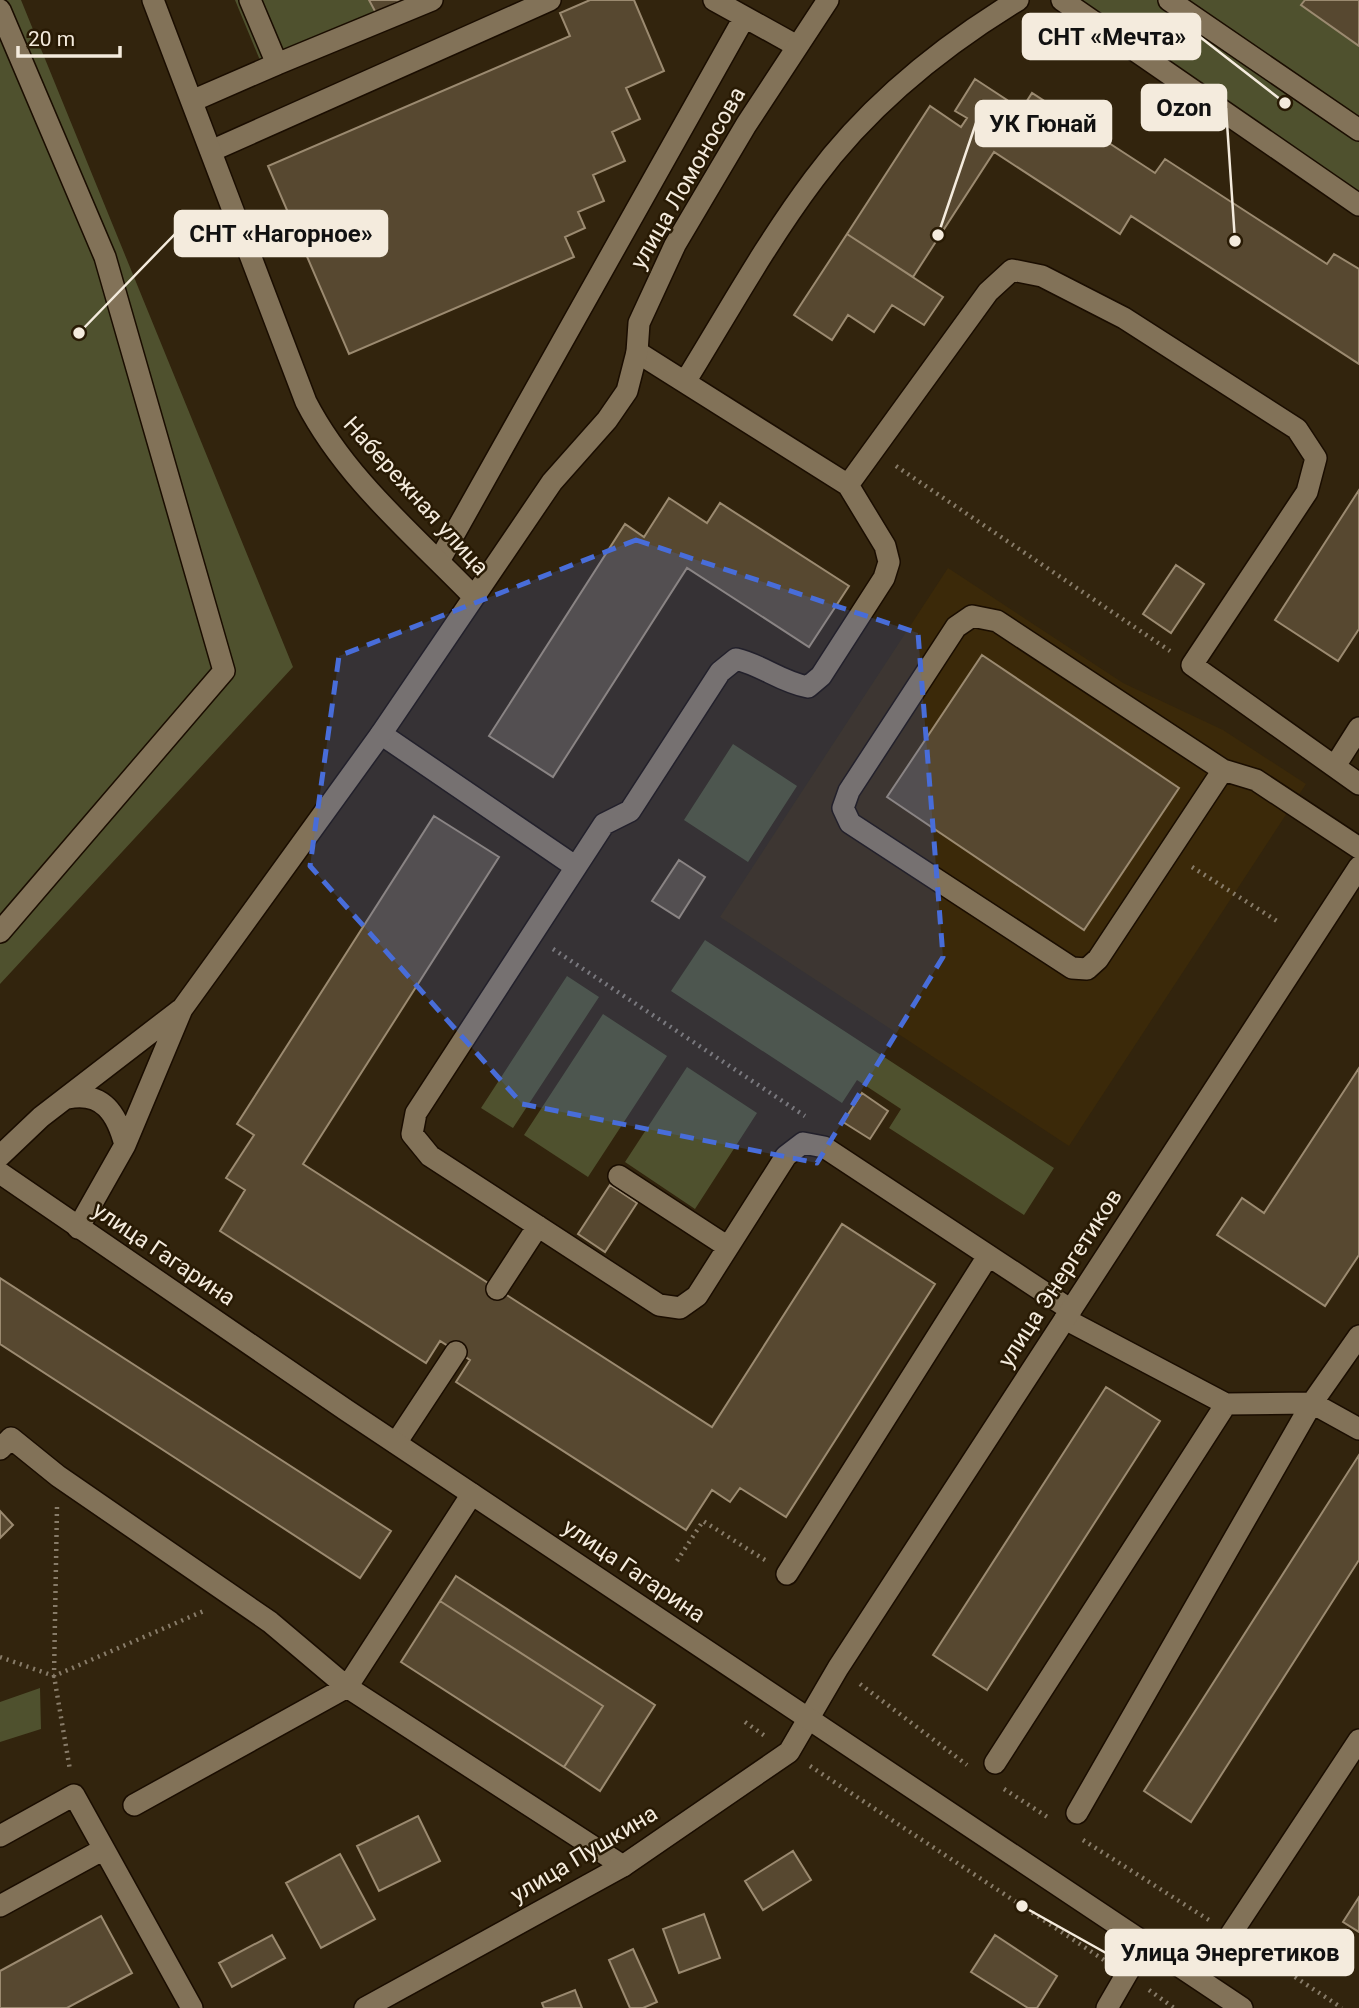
<svg xmlns="http://www.w3.org/2000/svg" width="1359" height="2008" viewBox="0 0 1359 2008" font-family="Roboto,sans-serif">
<rect width="100%" height="100%" fill="#32240d"/>
<!-- built -->
<path fill="#3b2909" d="M 948,568 L 1123,683 L 1223,730 L 1306,784 L 1069,1146 L 720,917 Z"/>
<!-- green -->
<path fill="#4f512e" d="M 0,0 L 21,0 L 293,667 L 0,984 Z
M 235,0 L 432,0 L 264,70 Z
M 1062,0 L 1359,0 L 1359,205 Z
M 733,744 L 797,786 L 748,862 L 684,820 Z
M 705,940 L 1054,1168 L 1024,1215 L 889,1128 L 901,1109 L 857,1080 L 842,1103 L 671,991 Z
M 567,976 L 599,997 L 513,1128 L 481,1108 Z
M 603,1014 L 667,1056 L 588,1177 L 524,1135 Z
M 687,1067 L 757,1113 L 695,1209 L 625,1162 Z
M 40,1688 L 41,1729 L 0,1742 L 0,1702 Z"/>
<!-- building -->
<path fill="#574830" stroke="#9b8a70" stroke-width="2" d="M 369,0 L 402,0 L 376,13 Z
M 590,0 L 634,0 L 664,71 L 626,88 L 640,119 L 612,132 L 625,161 L 593,175 L 604,201 L 578,212 L 585,228 L 565,237 L 574,257 L 349,354 L 268,166 L 570,36 L 560,13 Z
M 1305,0 L 1359,0 L 1359,46 L 1301,5 Z
M 975,79 L 1007,100 L 1001,108 L 1016,118 L 1032,93 L 1155,173 L 1165,159 L 1327,264 L 1334,254 L 1359,269 L 1359,364 L 1131,216 L 1120,234 L 994,152 L 913,277 L 847,234 L 930,106 L 961,127 L 967,118 L 955,111 Z
M 847,234 L 943,297 L 924,325 L 892,305 L 874,332 L 848,315 L 832,340 L 794,315 Z
M 1359,490 L 1359,629 L 1338,661 L 1275,620 Z
M 669,498 L 707,523 L 720,503 L 849,586 L 809,647 L 687,568 L 553,777 L 489,736 L 625,524 L 644,537 Z
M 1176,565 L 1204,584 L 1171,633 L 1143,614 Z
M 982,655 L 1179,788 L 1084,930 L 887,797 Z
M 434,816 L 499,857 L 303,1164 L 712,1427 L 842,1224 L 935,1284 L 786,1517 L 740,1488 L 730,1502 L 712,1490 L 686,1530 L 456,1382 L 470,1360 L 440,1341 L 426,1363 L 220,1231 L 245,1190 L 226,1178 L 254,1135 L 237,1124 Z
M 679,860 L 705,877 L 679,918 L 652,901 Z
M 1359,1068 L 1359,1255 L 1325,1306 L 1217,1235 L 1242,1198 L 1264,1213 Z
M 862,1093 L 888,1111 L 870,1139 L 843,1122 Z
M 610,1185 L 637,1203 L 605,1252 L 578,1234 Z
M 0,1278 L 391,1531 L 360,1578 L 0,1344 Z
M 1106,1387 L 1160,1421 L 987,1690 L 933,1655 Z
M 1359,1455 L 1359,1560 L 1191,1822 L 1144,1791 Z
M 0,1511 L 13,1525 L 0,1538 Z
M 456,1576 L 655,1705 L 600,1791 L 564,1767 L 603,1706 L 440,1601 Z
M 440,1601 L 603,1706 L 564,1767 L 401,1662 Z
M 418,1816 L 440,1861 L 379,1891 L 357,1846 Z
M 793,1851 L 811,1880 L 763,1910 L 745,1881 Z
M 340,1854 L 375,1919 L 321,1948 L 286,1883 Z
M 1359,1897 L 1359,1932 L 1343,1922 Z
M 704,1914 L 720,1958 L 679,1973 L 663,1929 Z
M 101,1916 L 132,1973 L 67,2008 L 0,2008 L 0,1971 Z
M 272,1935 L 285,1958 L 232,1987 L 219,1963 Z
M 995,1935 L 1057,1976 L 1037,2008 L 1028,2008 L 971,1972 Z
M 633,1949 L 657,2002 L 643,2008 L 630,2008 L 609,1960 Z
M 575,1990 L 582,2008 L 544,2008 L 542,2003 Z"/>
<g fill="none" stroke-linecap="round" stroke-linejoin="round">
<defs>
<path id="service" d="M 714,0 L 797,46
M 1062,0 L 1359,205
M 211,151 L 550,0
M 685,382 C 727,314 766,243 814,179 C 868,106 941,47 1018,0
M 848,485 L 988,292 L 1012,270 L 1042,276 L 1124,318 L 1297,429 L 1316,458 L 1307,492 L 1192,665 L 1359,784
M 439,561 L 744,18
M 381,734 L 576,867 L 604,824 L 630,811 L 720,672 L 736,659 C 762,665 781,682 808,687 L 821,676 L 884,578 L 889,562 L 885,546 L 848,485 L 637,352
M 1335,766 L 1359,728
M 1223,770 L 1098,959 L 1087,969 L 1072,968 L 850,823 L 843,808 L 849,791 L 956,627 L 972,616 L 997,621 L 1223,770 L 1256,780 L 1359,848
M 576,867 L 416,1113 L 412,1134 L 430,1156 L 659,1305 L 680,1308 L 697,1296 L 786,1156 L 803,1143 L 824,1147 L 1071,1310
M 619,1176 L 728,1247
M 497,1289 L 538,1226
M 1359,1336 L 1312,1403 L 1359,1429
M 396,1443 L 456,1352
M 0,1449 L 11,1438 L 58,1476 L 270,1622 L 347,1687 L 623,1866
M 787,1574 L 988,1256
M 995,1763 L 1226,1404 L 1065,1319
M 134,1805 L 347,1687 L 472,1494
M 1077,1813 L 1312,1403 L 1226,1404
M 0,1836 L 74,1795 L 104,1849
M 0,1906 L 104,1849 L 192,2008
M 1231,1934 L 1359,1740"/>
<path id="minor" d="M 153,0 L 306,402 C 345,478 414,535 473,596
M 250,0 L 277,64 L 432,0
M 1169,0 L 1359,130
M 0,10 L 105,257 L 224,671 L 0,932
M 192,101 L 277,64
M 68,1098 C 103,1091 117,1114 125,1145
M 0,1156 L 41,1117 L 180,1010
M 78,1228 L 125,1145 L 182,1009 L 381,734 L 552,482 L 607,420 L 627,391 L 637,352 L 639,323 L 675,245 L 746,125 L 828,0
M 365,2008 L 623,1866 L 789,1752 L 838,1668 L 1359,867
M 1107,2008 L 1144,1944"/>
<path id="tertiary" d="M 0,1173 L 346,1410 L 1242,2008"/>
</defs>
<!-- service casing -->
<use href="#service" stroke="#1a0d00" stroke-width="24"/>
<!-- minor casing -->
<use href="#minor" stroke="#1a0d00" stroke-width="24"/>
<!-- tertiary casing -->
<use href="#tertiary" stroke="#1a0d00" stroke-width="24"/>
<!-- path -->
<path stroke="#887c69" stroke-width="4.5" stroke-dasharray="2 5" stroke-linecap="butt" d="M 896,466 L 1170,651
M 1192,867 L 1277,921
M 553,949 L 805,1116
M 57,1507 L 54,1676 L 70,1770
M 677,1561 L 703,1521 L 765,1560
M 0,1657 L 54,1676 L 206,1610
M 860,1684 L 967,1765
M 745,1722 L 765,1736
M 810,1766 L 1104,1960
M 1004,1789 L 1049,1818
M 1083,1840 L 1209,1920
M 1254,1950 L 1342,2008
M 1149,1990 L 1174,2008"/>
<!-- service -->
<use href="#service" stroke="#827258" stroke-width="21"/>
<!-- minor -->
<use href="#minor" stroke="#827258" stroke-width="21"/>
<!-- tertiary -->
<use href="#tertiary" stroke="#827258" stroke-width="21"/>
</g>
<!-- marked area -->
<path fill="#486dd9" fill-opacity="0.2" stroke="#486dd9" stroke-width="5" stroke-dasharray="14 9" stroke-linejoin="round" d="M 636,540 L 918,633 L 943,957 L 817,1163 L 522,1104 L 310,866 L 339,656 Z"/>
<g text-anchor="middle" dominant-baseline="central" stroke-width="5" stroke-linejoin="round" paint-order="stroke">
<!-- street labels -->
<g font-size="23" fill="#f4ebdd" stroke="#281a04">
<text transform="translate(688 178) rotate(-60)">улица Ломоносова</text>
<text transform="translate(416 496) rotate(48)">Набережная улица</text>
<text transform="translate(164 1254) rotate(34)">улица Гагарина</text>
<text transform="translate(1060 1278) rotate(-57)">улица Энергетиков</text>
<text transform="translate(634 1571) rotate(34)">улица Гагарина</text>
<text transform="translate(584 1854) rotate(-31)">улица Пушкина</text>
</g>
</g>
<!-- callouts -->
<path fill="none" stroke="#f4ebdd" stroke-width="2.5" d="M1285 103L1200 37M1235 241L1226 108M938 235L976 123M79 333L175 234M1022 1906L1106 1953"/>
<g fill="#f4ebdd" stroke="#281a04" stroke-width="2.5">
<circle cx="1285" cy="103" r="7"/>
<circle cx="1235" cy="241" r="7"/>
<circle cx="938" cy="235" r="7"/>
<circle cx="79" cy="333" r="7"/>
<circle cx="1022" cy="1906" r="7"/>
</g>
<g fill="#f4ebdd" stroke="#f4ebdd" stroke-width="2.5">
<rect x="1023" y="14" width="177" height="45" rx="7"/>
<rect x="1142" y="85" width="84" height="45" rx="7"/>
<rect x="976" y="101" width="135" height="45" rx="7"/>
<rect x="175" y="211" width="212" height="45" rx="7"/>
<rect x="1106" y="1930" width="247" height="45" rx="7"/>
</g>
<g font-size="24" text-anchor="middle" font-weight="bold" fill="#111">
<text x="1112" y="45">СНТ «Мечта»</text>
<text x="1184" y="116">Ozon</text>
<text x="1043" y="132">УК Гюнай</text>
<text x="281" y="242">СНТ «Нагорное»</text>
<text x="1230" y="1961">Улица Энергетиков</text>
</g>
<!-- scale -->
<path d="M18 46v10h102v-10" fill="none" stroke="#f4ebdd" stroke-width="3.5"/>
<text x="28" y="46" font-size="21" fill="#f4ebdd" stroke="#281a04" stroke-width="5" paint-order="stroke">20 m</text>
</svg>
